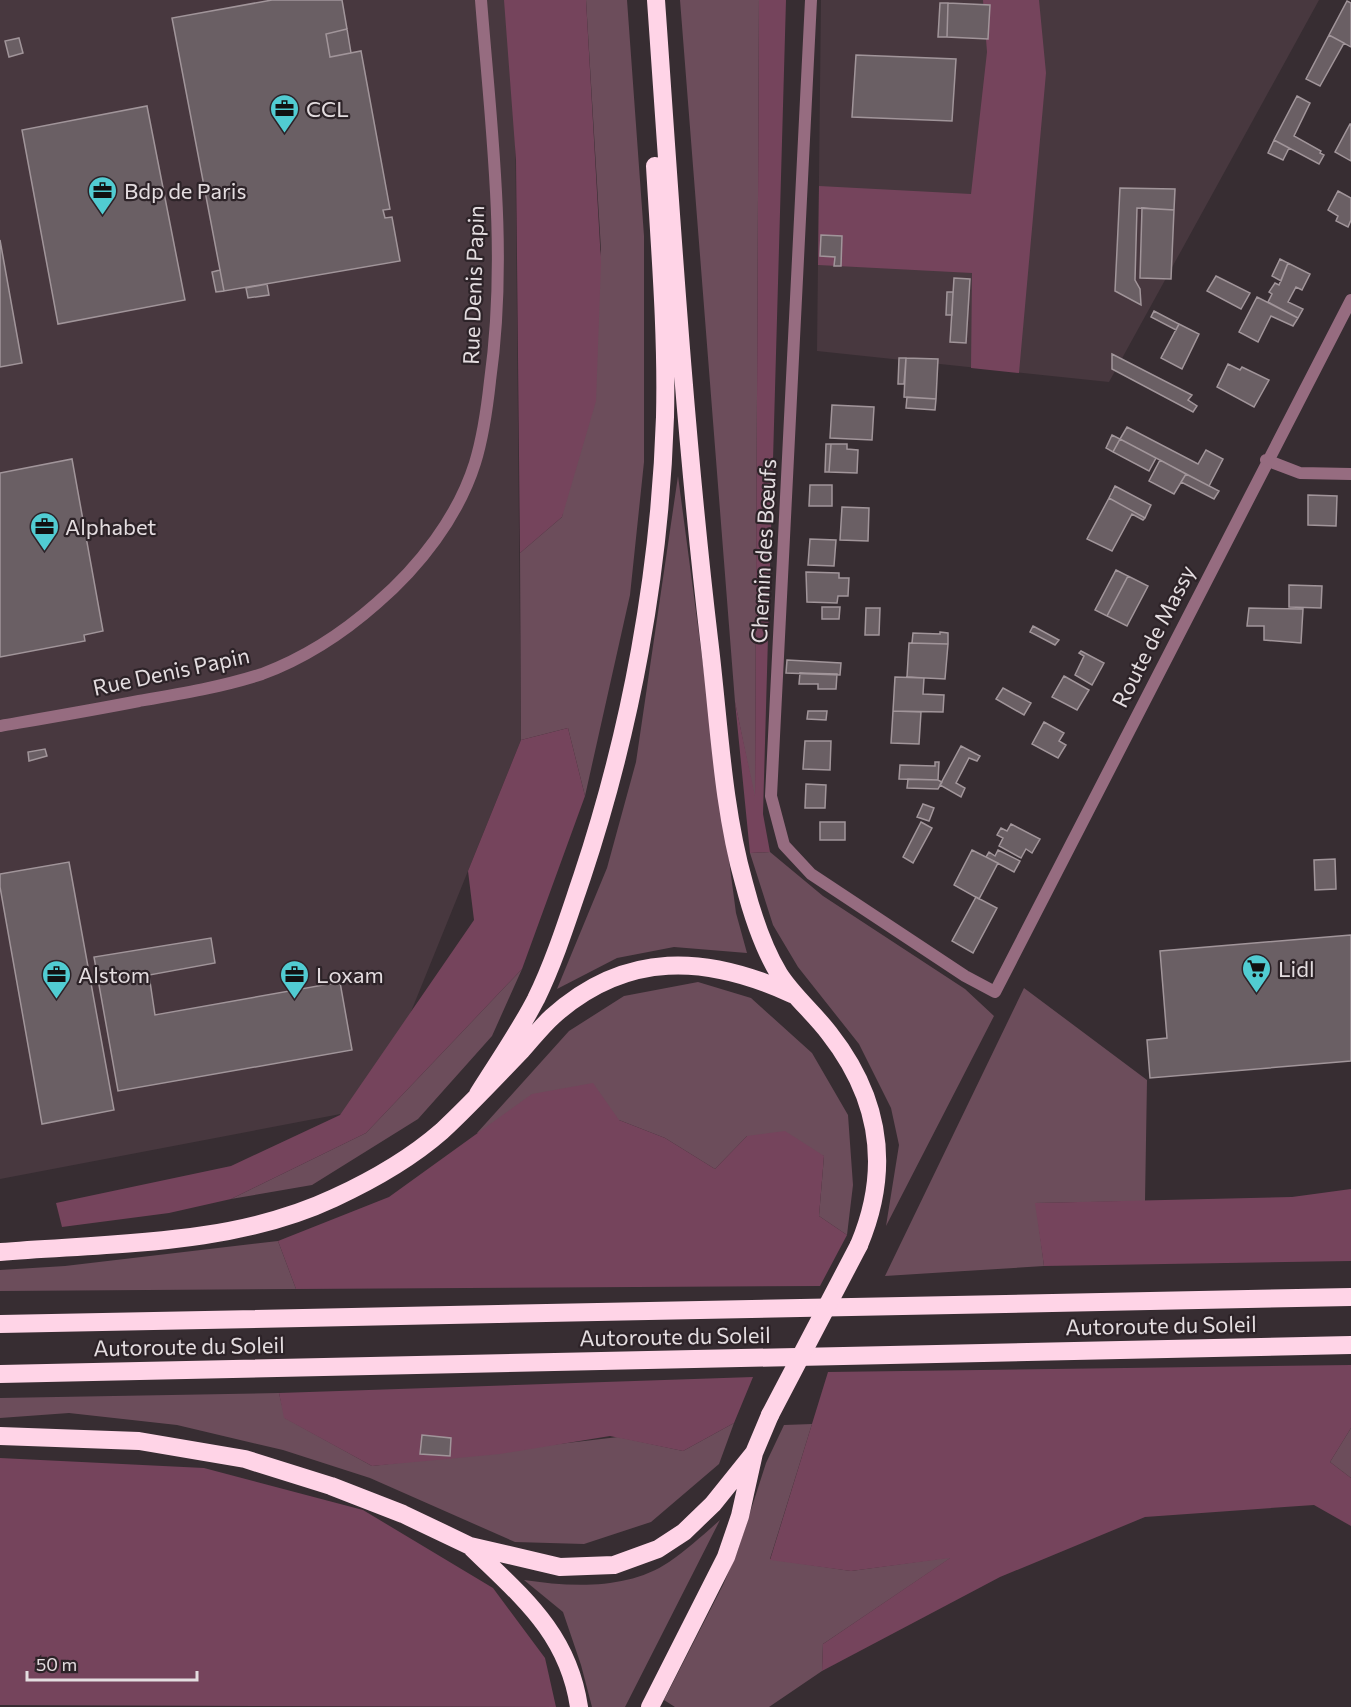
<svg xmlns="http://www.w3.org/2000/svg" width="1351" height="1707" viewBox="0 0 1351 1707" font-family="Commissioner,sans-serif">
<rect width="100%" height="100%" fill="#372d32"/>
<!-- built -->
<path fill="#48383f" d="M 0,0 L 514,0 L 521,740 L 372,1108 L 0,1179 Z
M 821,0 L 1319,0 L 1109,382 L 817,351 Z"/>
<!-- green -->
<path fill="#6c4d5b" d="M 586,0 L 627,0 L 644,236 L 644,462 L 630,595 L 585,796 L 568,728 L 521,740 L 520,553 L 562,517 L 601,250 Z
M 680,0 L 759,0 L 755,800 L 735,702 Z
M 678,476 L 736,913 L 747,953 L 674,947 L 617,958 L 557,989 L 607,868 L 636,762 Z
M 770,852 L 823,896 L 965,989 L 994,1016 L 886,1226 L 899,1145 L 891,1108 L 859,1044 L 798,967 L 773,925 L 750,853 Z
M 522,969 L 492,1036 L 418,1119 L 312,1185 L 231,1199 L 366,1133 Z
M 698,982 L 751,998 L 812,1053 L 848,1115 L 853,1185 L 847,1235 L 819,1216 L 824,1156 L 747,1136 L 715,1169 L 665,1138 L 619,1120 L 477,1133 L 569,1031 L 624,996 Z
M 1024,988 L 1147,1080 L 1145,1201 L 1036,1203 L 1044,1266 L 885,1276 Z
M 278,1241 L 296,1289 L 0,1291 L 0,1270 L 65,1266 Z
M 279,1393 L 285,1418 L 372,1466 L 618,1437 L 683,1451 L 734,1423 L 719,1464 L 651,1522 L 584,1544 L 515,1542 L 370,1478 L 283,1450 L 177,1425 L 69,1413 L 0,1418 L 0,1398 Z
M 812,1424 L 770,1559 L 851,1571 L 952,1557 L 823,1644 L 822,1671 L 769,1707 L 675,1707 L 664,1700 L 723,1585 L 738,1550 L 766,1463 L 784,1425 Z
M 1351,1428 L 1351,1478 L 1330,1462 Z
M 720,1520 L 625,1707 L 592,1707 L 581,1665 L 563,1612 L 524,1580 C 571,1587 628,1590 669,1562 C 687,1550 704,1534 720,1520 Z"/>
<!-- forest -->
<path fill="#75445c" d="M 504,0 L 586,0 L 601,262 L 596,401 L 562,517 L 520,553 L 516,160 Z
M 759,0 L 786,0 L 763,814 L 770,852 L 750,853 L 735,702 L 755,796 Z
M 983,0 L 1039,0 L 1046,73 L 1019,373 L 971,368 L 972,273 L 818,265 L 819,186 L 971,194 L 987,52 Z
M 568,728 L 585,796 L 522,969 L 366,1133 L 231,1199 L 169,1213 L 62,1227 L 56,1203 L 231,1166 L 340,1115 L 474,920 L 468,871 L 521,740 Z
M 593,1083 L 619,1120 L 665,1138 L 715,1169 L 747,1136 L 785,1131 L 824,1156 L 819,1216 L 847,1235 L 820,1286 L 296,1289 L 278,1241 L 389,1197 L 532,1094 Z
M 1351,1189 L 1351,1261 L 1044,1266 L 1035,1203 L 1292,1197 Z
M 1351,1365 L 1351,1428 L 1330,1462 L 1351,1478 L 1351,1526 L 1314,1505 L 1145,1517 L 1000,1577 L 822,1671 L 823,1644 L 950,1558 L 851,1571 L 770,1560 L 828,1372 Z
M 753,1377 L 734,1423 L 683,1451 L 610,1436 L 500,1454 L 372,1466 L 284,1418 L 279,1393 Z
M 0,1458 L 204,1468 L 363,1510 L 493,1588 L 545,1658 L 556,1707 L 0,1705 Z"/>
<!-- building -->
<path fill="#6a5f64" stroke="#a1959a" stroke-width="1.5" d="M 272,0 L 342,0 L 347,29 L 326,34 L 330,57 L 361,51 L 390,209 L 383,210 L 385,218 L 392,217 L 400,261 L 224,291 L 172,18 Z
M 1347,1 L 1351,3 L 1351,47 L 1329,35 Z
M 940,3 L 948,3 L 947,37 L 938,37 Z
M 948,3 L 990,5 L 988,39 L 947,37 Z
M 347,29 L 351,53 L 330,57 L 326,34 Z
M 1329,35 L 1344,43 L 1320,86 L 1306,79 Z
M 19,38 L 23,53 L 9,57 L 5,41 Z
M 856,55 L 956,59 L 952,121 L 852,117 Z
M 1297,96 L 1310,103 L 1294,136 L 1321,151 L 1320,153 L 1324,155 L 1319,164 L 1274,140 Z
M 147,106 L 185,300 L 58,324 L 22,130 Z
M 1350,124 L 1351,124 L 1351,161 L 1335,152 Z
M 1274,140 L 1289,148 L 1283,160 L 1268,153 Z
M 1120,188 L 1175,189 L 1174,210 L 1137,208 L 1135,280 L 1140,289 L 1141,305 L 1115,291 Z
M 1338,191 L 1351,198 L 1351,220 L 1348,227 L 1336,221 L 1338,216 L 1328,210 Z
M 1142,208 L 1174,210 L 1171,279 L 1140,278 Z
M 821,235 L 842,236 L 841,266 L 834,266 L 835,257 L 820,256 Z
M 0,240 L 22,363 L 0,367 Z
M 1280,259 L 1288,263 L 1281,281 L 1272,276 Z
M 1288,263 L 1310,274 L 1302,290 L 1296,287 L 1288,302 L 1303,309 L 1298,318 L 1268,302 L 1272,294 L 1269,292 L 1275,283 L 1279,285 Z
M 220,270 L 224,291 L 216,292 L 212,272 Z
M 1216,276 L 1250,293 L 1241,309 L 1207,291 Z
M 954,278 L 970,279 L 966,343 L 950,342 Z
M 267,284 L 269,295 L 248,298 L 246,288 Z
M 947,292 L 953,292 L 952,315 L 946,315 Z
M 1257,297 L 1298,318 L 1293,326 L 1271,316 L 1258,342 L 1239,332 Z
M 1154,311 L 1179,324 L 1176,330 L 1151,317 Z
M 1179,324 L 1199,334 L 1182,369 L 1161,358 Z
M 1112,354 L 1192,395 L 1188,400 L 1197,406 L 1193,412 L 1112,369 Z
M 899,358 L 906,358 L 904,384 L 898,384 Z
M 906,358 L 938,359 L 936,399 L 904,397 Z
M 1228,364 L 1240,370 L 1242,367 L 1269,380 L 1254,407 L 1217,387 Z
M 907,397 L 936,399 L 935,410 L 906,408 Z
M 832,405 L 874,407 L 872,440 L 830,438 Z
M 1127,427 L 1198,464 L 1206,450 L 1223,459 L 1209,486 L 1120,439 Z
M 1112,435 L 1120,439 L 1113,452 L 1106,448 Z
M 1120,439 L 1156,458 L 1149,471 L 1113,452 Z
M 826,444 L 831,444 L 829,472 L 825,472 Z
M 831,444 L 847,444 L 847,449 L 858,450 L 857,473 L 829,472 Z
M 72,459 L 103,631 L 84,635 L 85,641 L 0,657 L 0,473 Z
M 1160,460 L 1186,474 L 1174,494 L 1149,481 Z
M 1186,474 L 1219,491 L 1214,499 L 1181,482 Z
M 810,485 L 832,485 L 832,506 L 809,506 Z
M 1115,486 L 1151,505 L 1145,518 L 1109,498 Z
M 1308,495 L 1337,496 L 1336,526 L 1308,525 Z
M 1109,498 L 1145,518 L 1143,520 L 1132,514 L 1112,551 L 1087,539 Z
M 842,507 L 869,508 L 868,541 L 840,540 Z
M 810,539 L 836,540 L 834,566 L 808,565 Z
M 1116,570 L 1128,576 L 1107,616 L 1095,610 Z
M 806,572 L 839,573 L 839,578 L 849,578 L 848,596 L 838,596 L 837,603 L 807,602 Z
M 1128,576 L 1148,586 L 1127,626 L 1107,616 Z
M 1289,585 L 1322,586 L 1321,608 L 1289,607 Z
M 822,607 L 840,607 L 839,619 L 822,619 Z
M 866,608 L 880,608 L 879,635 L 865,635 Z
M 1249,608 L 1303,609 L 1301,643 L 1264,640 L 1264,626 L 1247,626 Z
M 1033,626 L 1059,640 L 1055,645 L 1030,632 Z
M 940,632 L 948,633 L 948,644 L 912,643 L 913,633 L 940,634 Z
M 909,643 L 948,644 L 945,679 L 907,677 Z
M 1081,651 L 1104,663 L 1092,685 L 1075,675 L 1084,656 L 1079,653 Z
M 787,660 L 841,663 L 840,675 L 786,673 Z
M 800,673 L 837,674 L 836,689 L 818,689 L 818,684 L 799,684 Z
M 1064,676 L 1089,690 L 1077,710 L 1052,697 Z
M 895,677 L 924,678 L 923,694 L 944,695 L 943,712 L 893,711 Z
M 1003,688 L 1031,703 L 1024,715 L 996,699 Z
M 808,711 L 827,711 L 826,720 L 807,719 Z
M 893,711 L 921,712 L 919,744 L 891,743 Z
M 1044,722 L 1064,733 L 1059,741 L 1066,745 L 1058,758 L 1032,744 Z
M 805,741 L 831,741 L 830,770 L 803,769 Z
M 961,746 L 980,756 L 977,761 L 969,758 L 956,783 L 965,788 L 961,797 L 940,785 Z
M 45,749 L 47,756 L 29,761 L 28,752 Z
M 935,762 L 939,762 L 938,780 L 899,779 L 900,765 L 935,766 Z
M 908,779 L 938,780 L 942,782 L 938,789 L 907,788 Z
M 806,784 L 826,785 L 825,808 L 805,808 Z
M 923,804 L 934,808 L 929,821 L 917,817 Z
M 820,822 L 845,822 L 845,840 L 820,840 Z
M 921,822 L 932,828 L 913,863 L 903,857 Z
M 1011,824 L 1040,839 L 1032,853 L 1026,849 L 1021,858 L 999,846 L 1003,838 L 997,835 L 1001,828 L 1007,831 Z
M 972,850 L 998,863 L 979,899 L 954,885 Z
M 998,850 L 1020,861 L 1014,872 L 986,857 L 989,852 L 995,856 Z
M 1335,859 L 1336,889 L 1315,890 L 1314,860 Z
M 69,862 L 114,1110 L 42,1124 L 0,887 L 0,874 Z
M 976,897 L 997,908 L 973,953 L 952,941 Z
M 1351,935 L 1351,1061 L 1150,1078 L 1147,1040 L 1167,1038 L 1160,951 Z
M 211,938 L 215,963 L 149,975 L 155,1015 L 340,982 L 352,1050 L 118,1091 L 94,957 Z
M 422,1435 L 451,1438 L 450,1456 L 420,1454 Z"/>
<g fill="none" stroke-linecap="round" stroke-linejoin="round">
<!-- minor -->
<path stroke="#966c80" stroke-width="12" d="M 811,0 L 771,796 L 784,845 L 811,874 L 965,976 L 995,992 L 1351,300
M 1266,460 L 1300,473 L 1351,474
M 0,726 C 46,718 93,710 139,701 C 180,694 222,687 262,674 C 305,658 342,634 377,603 C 419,567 458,517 475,463 C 483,437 487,409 490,381 C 508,254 491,127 481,0"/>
<!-- motorway -->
<path stroke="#ffd4e7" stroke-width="18" d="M 656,0 C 671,213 684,427 709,639 C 719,720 722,805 744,883 C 752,914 762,946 779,974 C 793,996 813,1012 829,1033 C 880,1098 891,1169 859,1245
M 478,1094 C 498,1062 519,1032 536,999 C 555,960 568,918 582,877 C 631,730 660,572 665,417 C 667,334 660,250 655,166
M 0,1252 C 110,1243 232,1246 334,1198 C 373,1180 410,1159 442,1131 C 469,1106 496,1077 522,1050 C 532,1039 541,1027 552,1017 C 626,950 707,955 792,994
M 0,1324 L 1351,1297
M 0,1374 L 1351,1345
M 0,1436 L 139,1441 L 245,1459 L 331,1486 L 403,1514 L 470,1546 L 560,1567 L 614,1565 L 658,1549 L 684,1532 L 713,1504 L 754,1453
M 472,1548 C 522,1597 568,1633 579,1707
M 650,1707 L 726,1557 L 740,1516 L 754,1453 L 770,1415"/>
<!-- motorway-bridge -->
<path stroke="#ffd4e7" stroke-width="18" d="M 770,1415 L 859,1245"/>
</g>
<!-- icons -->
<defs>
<symbol id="office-pin" viewBox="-11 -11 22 30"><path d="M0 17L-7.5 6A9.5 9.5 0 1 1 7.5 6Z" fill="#51ccd2" stroke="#2d2328"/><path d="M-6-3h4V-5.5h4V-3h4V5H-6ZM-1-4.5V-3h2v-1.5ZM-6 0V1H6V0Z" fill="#111"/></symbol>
<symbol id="supermarket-pin" viewBox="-11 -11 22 30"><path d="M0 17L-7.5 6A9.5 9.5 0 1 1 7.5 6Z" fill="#51ccd2" stroke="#2d2328"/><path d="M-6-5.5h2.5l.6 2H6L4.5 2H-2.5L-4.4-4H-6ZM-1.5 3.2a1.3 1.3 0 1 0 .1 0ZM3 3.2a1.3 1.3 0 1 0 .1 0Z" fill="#111"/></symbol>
</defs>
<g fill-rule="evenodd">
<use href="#office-pin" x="268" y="92" width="33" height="45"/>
<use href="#office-pin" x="86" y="174" width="33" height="45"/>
<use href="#office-pin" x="28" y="510" width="33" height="45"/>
<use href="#supermarket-pin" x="1240" y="952" width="33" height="45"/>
<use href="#office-pin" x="40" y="958" width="33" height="45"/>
<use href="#office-pin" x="278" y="958" width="33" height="45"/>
</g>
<g text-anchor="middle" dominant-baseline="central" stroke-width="4.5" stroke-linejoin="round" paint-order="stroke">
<!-- poi labels -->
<g font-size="22" fill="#e4dde0" stroke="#2d2328" text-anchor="start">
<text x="306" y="108">CCL</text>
<text x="124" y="190">Bdp de Paris</text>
<text x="65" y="526">Alphabet</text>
<text x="1278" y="968">Lidl</text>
<text x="78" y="974">Alstom</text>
<text x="316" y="974">Loxam</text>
</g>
<!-- street labels -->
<g font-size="22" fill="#e4dde0" stroke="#2d2328">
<text transform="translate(473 285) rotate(-88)">Rue Denis Papin</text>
<text transform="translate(763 551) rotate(-87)">Chemin des Bœufs</text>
<text transform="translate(1153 636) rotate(-63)">Route de Massy</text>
<text transform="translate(171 671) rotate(-12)">Rue Denis Papin</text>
<text transform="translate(1161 1325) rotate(-1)">Autoroute du Soleil</text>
<text transform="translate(675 1336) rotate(-1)">Autoroute du Soleil</text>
<text transform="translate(189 1346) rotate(-1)">Autoroute du Soleil</text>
</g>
</g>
<!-- scale -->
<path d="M27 1671v9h170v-9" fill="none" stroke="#e4dde0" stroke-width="3"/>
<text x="36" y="1671" font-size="18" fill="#e4dde0" stroke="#2d2328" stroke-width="4.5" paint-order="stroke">50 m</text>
</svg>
